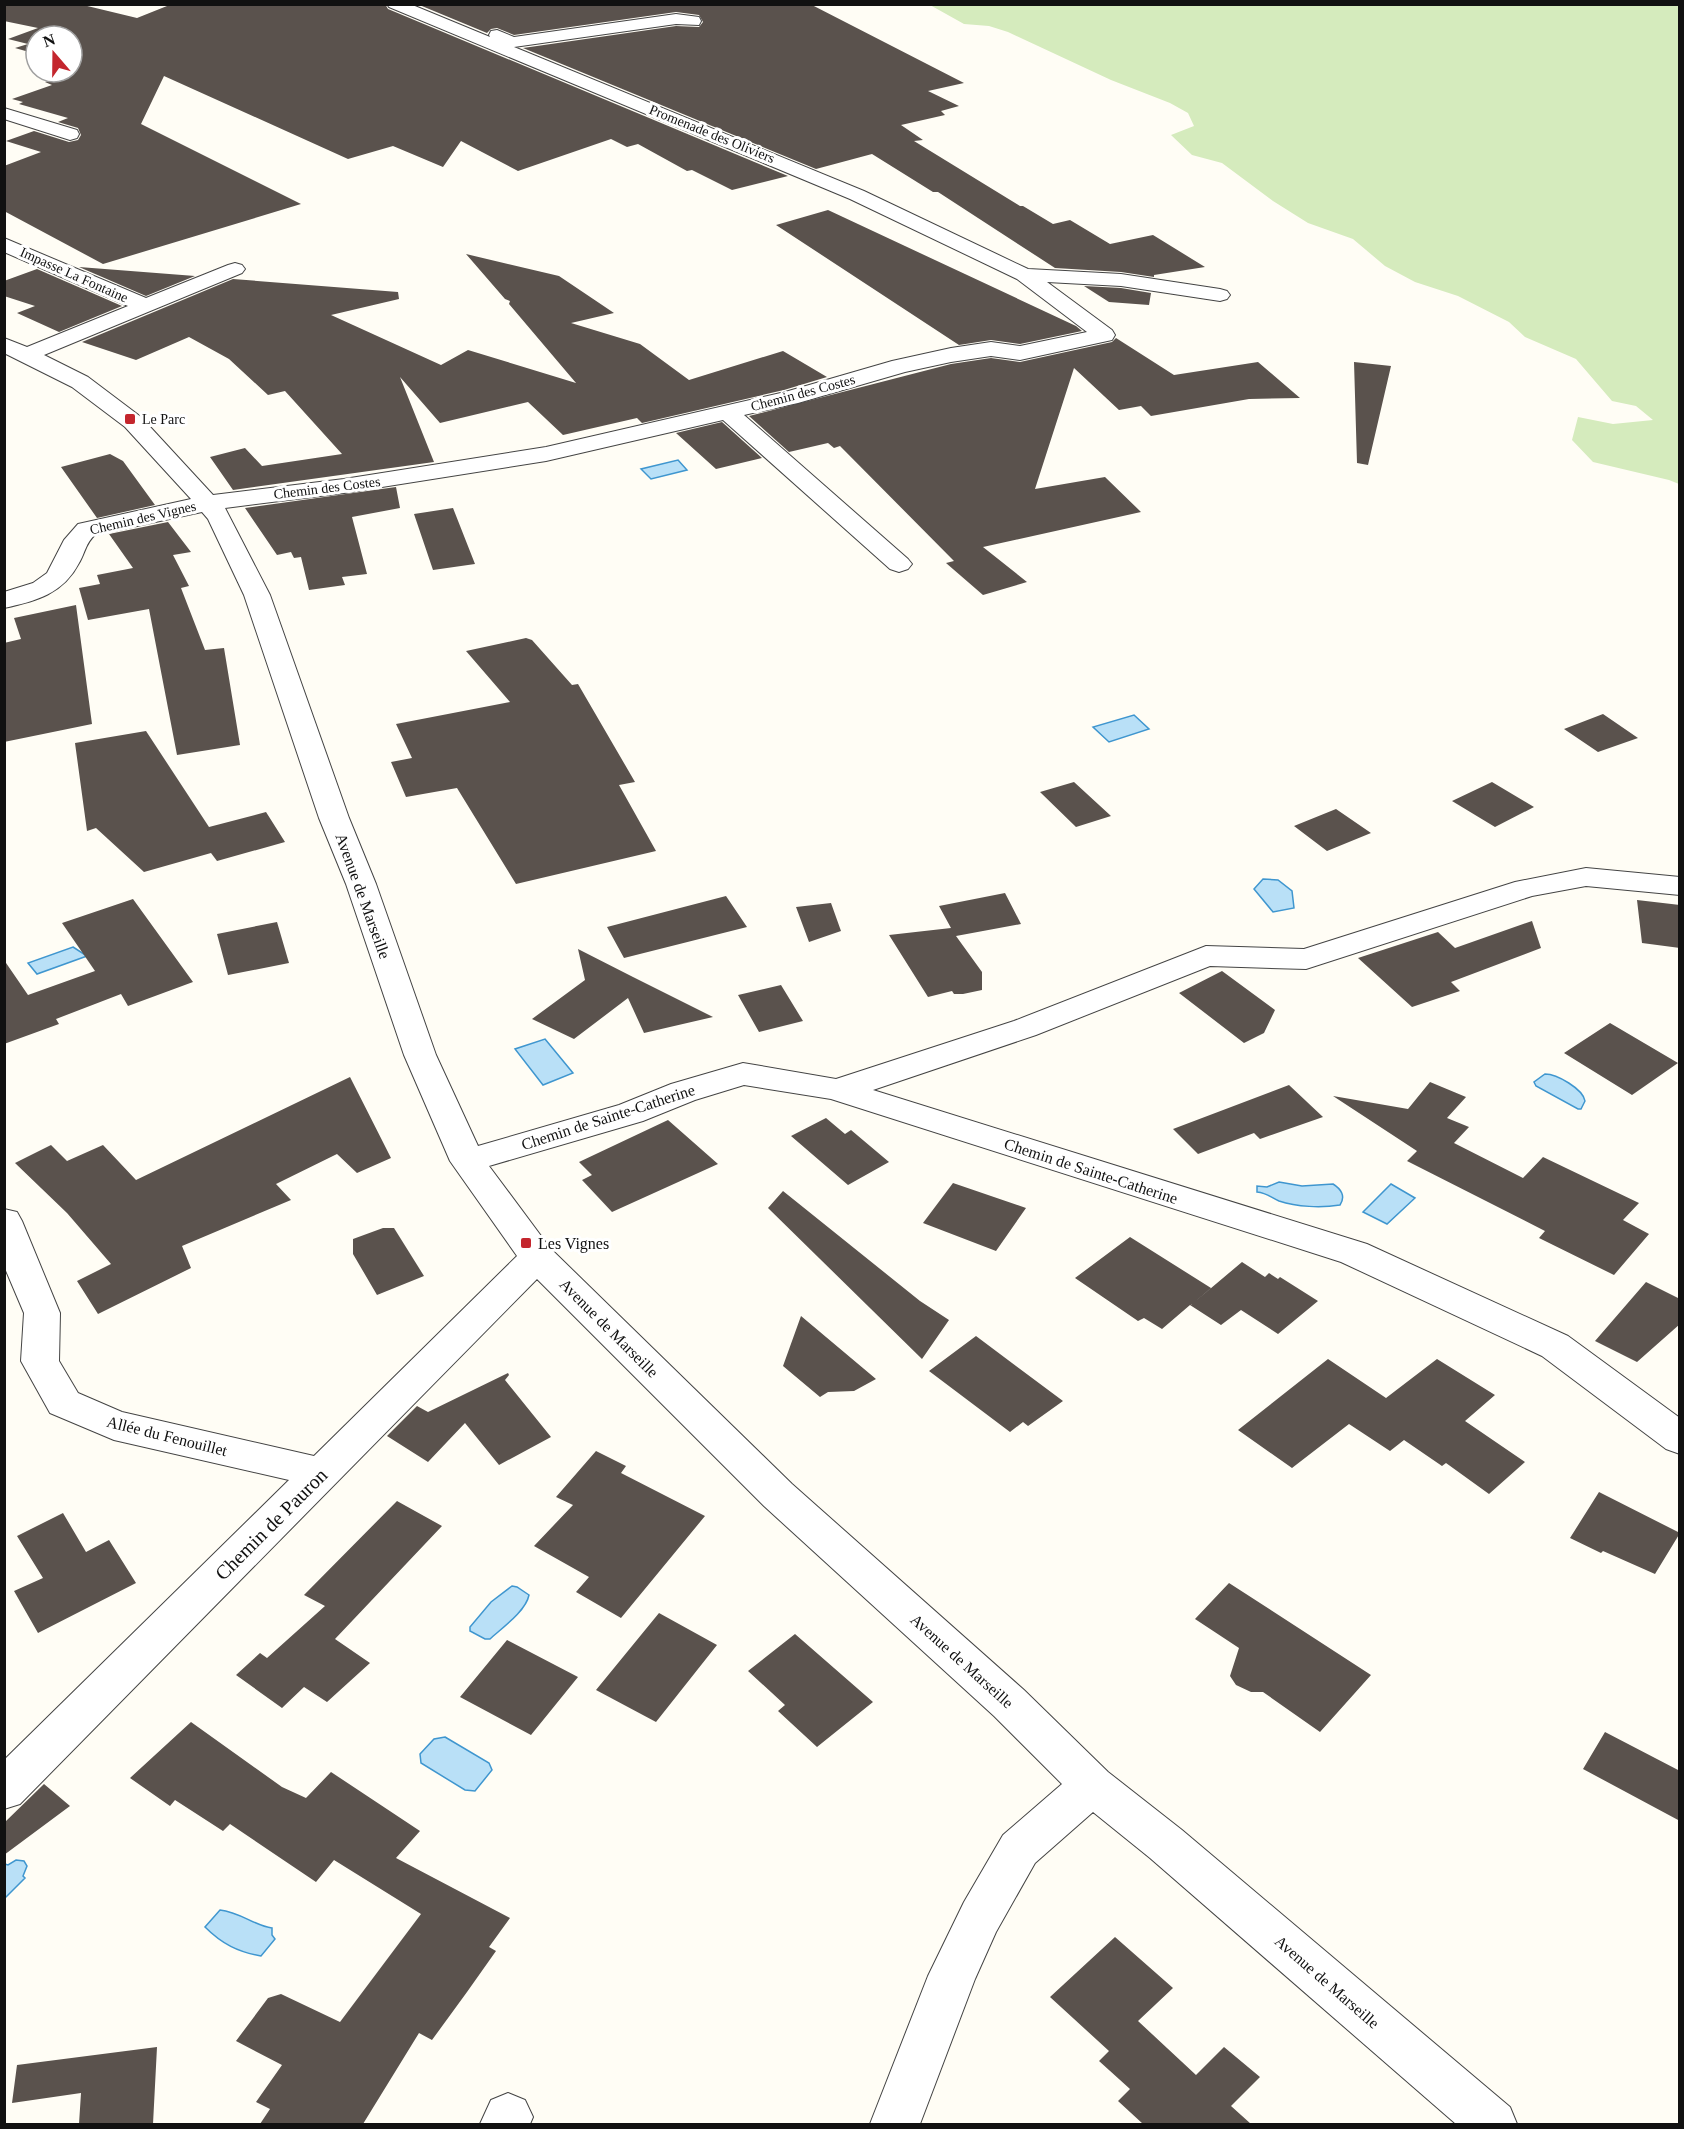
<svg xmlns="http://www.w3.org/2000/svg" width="1684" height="2129" viewBox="0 0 1684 2129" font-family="Georgia,serif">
<rect width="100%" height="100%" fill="#fffdf5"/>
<!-- green -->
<path fill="#d5ebbd" d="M 930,5 L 1679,5 L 1679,484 L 1669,480 L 1593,462 L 1572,440 L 1578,417 L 1613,424 L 1653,420 L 1636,406 L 1612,401 L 1576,359 L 1525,337 L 1509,322 L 1458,296 L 1415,282 L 1385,266 L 1353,239 L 1308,223 L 1273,201 L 1222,163 L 1192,155 L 1171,135 L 1194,126 L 1188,113 L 1170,103 L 1111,80 L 1008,32 L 989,26 L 964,24 Z"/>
<!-- water -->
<path fill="#b9e0f7" stroke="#3f96cf" stroke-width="1.5" d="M 678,460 L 687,470 L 651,479 L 641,469 Z
M 1134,715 L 1149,729 L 1109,742 L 1093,727 Z
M 1263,879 L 1278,880 L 1292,891 L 1294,908 L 1273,912 L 1254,889 Z
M 73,947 L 87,956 L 37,974 L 28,963 Z
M 545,1039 L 573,1073 L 543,1085 L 515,1049 Z
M 1545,1074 C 1557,1074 1583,1089 1585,1101 L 1581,1109 L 1578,1109 L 1536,1086 L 1534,1082 Z
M 1279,1182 L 1302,1186 L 1333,1184 C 1341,1189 1346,1196 1340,1205 C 1321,1208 1297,1207 1279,1201 C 1270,1197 1267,1193 1257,1192 L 1257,1186 L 1267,1187 Z
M 1391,1184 L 1415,1198 L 1387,1224 L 1363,1212 Z
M 512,1586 L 517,1587 L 529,1595 C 526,1611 502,1628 490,1639 L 485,1639 L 470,1631 L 470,1627 L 491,1602 Z
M 445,1737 L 489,1763 L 492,1770 L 475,1791 L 465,1790 L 421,1763 L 420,1754 L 434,1739 Z
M 16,1860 L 24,1861 L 27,1866 L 23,1876 L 25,1878 L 5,1898 L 5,1864 L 8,1865 Z
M 220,1910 C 240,1912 255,1926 272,1928 L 272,1935 L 275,1939 L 261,1956 C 238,1952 222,1944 205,1927 Z"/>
<!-- building -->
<path fill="#5a524d" d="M 4,4 L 79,4 L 137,18 L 172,4 L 385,4 L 388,9 L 788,176 L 732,190 L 692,170 L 687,171 L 638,144 L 627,147 L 611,139 L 518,171 L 461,141 L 443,167 L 393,146 L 348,159 L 164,76 L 141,124 L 301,204 L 103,264 L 4,211 L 4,166 L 41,152 L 6,141 L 34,131 L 69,142 L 78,140 L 81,135 L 78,128 L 58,122 L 68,118 L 19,104 L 23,102 L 12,99 L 52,85 L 45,82 L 57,78 L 37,72 L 72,72 L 72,36 L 36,36 L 36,54 L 15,48 L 28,44 L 8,39 L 38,28 L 4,21 Z
M 417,4 L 810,4 L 964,83 L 928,91 L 959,106 L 941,111 L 945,115 L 901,125 L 923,140 L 914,141 L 1020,206 L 1023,206 L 1053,224 L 1070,220 L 1110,244 L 1153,235 L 1205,267 L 1154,275 L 1154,277 L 1121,272 L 1055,268 L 938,192 L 933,192 L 872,154 L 816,169 L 523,48 L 676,26 L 699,27 L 703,22 L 699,15 L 676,12 L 514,35 L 497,28 L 491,29 L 487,33 Z
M 828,210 L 1076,326 L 1082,331 L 1020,344 L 991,340 L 959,345 L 776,225 Z
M 466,254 L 559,276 L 614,313 L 571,323 L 640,344 L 689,380 L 783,351 L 827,377 L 784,390 L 642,423 L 637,418 L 563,435 L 528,402 L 440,423 L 400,377 L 434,462 L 233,490 L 210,457 L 245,448 L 262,466 L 342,454 L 285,391 L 268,395 L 229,359 L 189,337 L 136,360 L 82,342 L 233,279 L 398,292 L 399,299 L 331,315 L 441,365 L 468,350 L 576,383 L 509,304 L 510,301 L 505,299 Z
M 79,267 L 195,276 L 146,296 Z
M 37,269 L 122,306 L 59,332 L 17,313 L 35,306 L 4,296 L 4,281 Z
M 1084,286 L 1121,288 L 1151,293 L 1149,305 L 1109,302 Z
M 1116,338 L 1174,375 L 1258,362 L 1300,398 L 1249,399 L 1151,416 L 1141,406 L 1119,410 L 1074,368 L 1035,489 L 1105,477 L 1141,512 L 983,547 L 1027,582 L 983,595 L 946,563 L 954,561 L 840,446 L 834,448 L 828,443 L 789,452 L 749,416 L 951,364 L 991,358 L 1020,362 L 1112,342 Z
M 1354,362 L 1391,366 L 1368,465 L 1357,463 Z
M 722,422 L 762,458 L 716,469 L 676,433 Z
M 110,454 L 123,461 L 155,505 L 97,518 L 61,467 Z
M 396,487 L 400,508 L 352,517 L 367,574 L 342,577 L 345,585 L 309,590 L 301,557 L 294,558 L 291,552 L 277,555 L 245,508 Z
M 453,508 L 475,564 L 433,570 L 414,514 Z
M 168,522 L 191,552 L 173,555 L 189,586 L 181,588 L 205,650 L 224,648 L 240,745 L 177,755 L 149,609 L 88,620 L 79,588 L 100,584 L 97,575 L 133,568 L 109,534 Z
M 76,605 L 92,724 L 4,742 L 4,643 L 21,639 L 14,618 Z
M 526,638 L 532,640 L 572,685 L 578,684 L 635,782 L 619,785 L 656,851 L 516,884 L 457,788 L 406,797 L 391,762 L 412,758 L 396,724 L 510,702 L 466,651 Z
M 1603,714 L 1638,738 L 1598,752 L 1564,729 Z
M 146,731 L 209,827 L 266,812 L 285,842 L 217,861 L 211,853 L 144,872 L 96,828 L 87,831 L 75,743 Z
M 1074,782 L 1111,816 L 1076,827 L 1040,792 Z
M 1492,782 L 1534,807 L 1495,827 L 1452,801 Z
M 1336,809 L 1371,833 L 1327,851 L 1294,826 Z
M 1005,893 L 1021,924 L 956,936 L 982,972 L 982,990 L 963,994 L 954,994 L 952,991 L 928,997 L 889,935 L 951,928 L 939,906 Z
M 726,896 L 747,927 L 624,958 L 607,927 Z
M 133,899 L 193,982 L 128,1006 L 121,994 L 56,1019 L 59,1024 L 4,1044 L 4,960 L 28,995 L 95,971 L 62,923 Z
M 1637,900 L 1680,905 L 1680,948 L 1642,943 Z
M 831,903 L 841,931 L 809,942 L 796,907 Z
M 1532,921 L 1541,948 L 1451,982 L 1460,991 L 1412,1007 L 1358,958 L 1438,932 L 1455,948 Z
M 277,922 L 289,963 L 228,975 L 217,934 Z
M 578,949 L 633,977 L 713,1017 L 644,1033 L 628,998 L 574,1039 L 532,1019 L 585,980 Z
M 1222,971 L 1275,1010 L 1264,1033 L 1244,1043 L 1179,993 Z
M 781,985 L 803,1021 L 759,1032 L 738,995 Z
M 1610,1023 L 1678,1063 L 1632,1095 L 1564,1053 Z
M 350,1077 L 391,1158 L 357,1173 L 337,1154 L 276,1184 L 291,1200 L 182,1246 L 191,1268 L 98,1314 L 77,1281 L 111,1264 L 67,1213 L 15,1163 L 51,1145 L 67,1161 L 103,1145 L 136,1180 Z
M 1430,1082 L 1466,1097 L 1447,1118 L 1469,1127 L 1454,1143 L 1523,1178 L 1543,1157 L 1639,1203 L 1623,1220 L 1649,1234 L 1614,1275 L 1539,1238 L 1545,1231 L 1407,1161 L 1417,1151 L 1333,1096 L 1408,1109 Z
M 1289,1085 L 1323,1117 L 1260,1139 L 1254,1133 L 1198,1154 L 1173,1129 Z
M 826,1118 L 845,1134 L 851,1130 L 889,1162 L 848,1185 L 791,1136 Z
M 668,1120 L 718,1164 L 612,1212 L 582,1180 L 592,1175 L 579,1162 Z
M 953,1183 L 1026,1208 L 996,1251 L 923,1223 Z
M 783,1191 L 920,1301 L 949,1320 L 922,1359 L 768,1208 Z
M 383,1228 L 394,1228 L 424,1276 L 377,1295 L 353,1254 L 353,1239 Z
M 1130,1237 L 1211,1288 L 1191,1305 L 1242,1262 L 1265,1277 L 1269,1273 L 1278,1279 L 1280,1277 L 1318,1301 L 1278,1334 L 1241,1310 L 1221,1325 L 1190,1305 L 1162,1329 L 1144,1318 L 1138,1321 L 1075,1278 Z
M 1646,1282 L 1680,1299 L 1680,1324 L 1637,1362 L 1595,1341 Z
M 801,1316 L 876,1379 L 854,1391 L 828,1392 L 820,1397 L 783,1366 Z
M 976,1336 L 1063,1401 L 1028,1426 L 1023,1422 L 1010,1432 L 929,1371 Z
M 1328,1359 L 1386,1398 L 1437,1359 L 1495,1395 L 1465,1421 L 1525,1462 L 1489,1494 L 1446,1463 L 1442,1466 L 1404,1440 L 1390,1451 L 1349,1424 L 1292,1468 L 1238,1430 Z
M 508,1373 L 509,1375 L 505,1380 L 551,1437 L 499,1465 L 465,1423 L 428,1462 L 387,1436 L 417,1406 L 428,1412 Z
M 596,1451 L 626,1466 L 621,1473 L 705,1516 L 621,1618 L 576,1592 L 589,1577 L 534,1546 L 573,1505 L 556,1497 Z
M 1599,1492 L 1680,1533 L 1655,1574 L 1603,1551 L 1601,1553 L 1570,1538 Z
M 397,1501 L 442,1526 L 335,1639 L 370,1663 L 327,1702 L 304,1687 L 282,1708 L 236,1675 L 260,1653 L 267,1658 L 325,1606 L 304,1595 Z
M 63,1513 L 86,1552 L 109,1540 L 136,1583 L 38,1633 L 14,1591 L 43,1578 L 17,1536 Z
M 1229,1583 L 1371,1675 L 1320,1732 L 1263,1692 L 1251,1692 L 1236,1685 L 1230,1676 L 1239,1648 L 1195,1619 Z
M 659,1613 L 717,1645 L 656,1722 L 596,1690 Z
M 795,1634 L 873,1702 L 817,1747 L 778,1711 L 785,1705 L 748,1671 Z
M 507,1640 L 578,1677 L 531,1735 L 460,1697 Z
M 191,1722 L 282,1787 L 306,1798 L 331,1772 L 420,1831 L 396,1858 L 510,1918 L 489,1947 L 496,1951 L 467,1992 L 432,2040 L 419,2033 L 363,2124 L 260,2124 L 270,2109 L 256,2102 L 282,2065 L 236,2041 L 268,1998 L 281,1994 L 340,2022 L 421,1914 L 334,1860 L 316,1882 L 230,1824 L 223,1831 L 175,1800 L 170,1806 L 130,1778 Z
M 1605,1732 L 1680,1771 L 1680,1821 L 1583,1769 Z
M 44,1784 L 70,1806 L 4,1855 L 4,1823 Z
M 1115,1937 L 1173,1988 L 1138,2021 L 1196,2075 L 1224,2047 L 1260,2077 L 1231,2106 L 1251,2124 L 1143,2124 L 1118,2101 L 1130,2089 L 1099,2061 L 1109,2051 L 1050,1997 Z
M 157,2047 L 153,2124 L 79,2124 L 81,2093 L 12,2103 L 17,2065 Z"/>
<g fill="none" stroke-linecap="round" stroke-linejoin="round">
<defs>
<path id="minor" d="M 387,4 L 410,4 L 490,37 L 489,35 L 491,31 L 497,30 L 514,37 L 676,14 L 699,17 L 701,21 L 699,25 L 676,24 L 514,47 L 864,191 L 1028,269 L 1121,274 L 1220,289 L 1227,291 L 1230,295 L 1227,299 L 1220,301 L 1121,286 L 1047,282 L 1112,330 L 1115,335 L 1112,340 L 1020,360 L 991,356 L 951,362 L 905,372 L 798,403 L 744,415 L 908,559 L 912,564 L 908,569 L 899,572 L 890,569 L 723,420 L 546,461 L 344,493 L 225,508 L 270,595 L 349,818 L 376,884 L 436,1055 L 478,1146 L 619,1105 L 671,1084 L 743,1063 L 836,1079 L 1014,1021 L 1206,946 L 1304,949 L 1515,882 L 1586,868 L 1680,877 L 1680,895 L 1586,886 L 1532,896 L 1306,969 L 1210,966 L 1036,1035 L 873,1090 L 1367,1244 L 1568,1336 L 1680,1418 L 1680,1454 L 1666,1449 L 1542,1356 L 1341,1262 L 831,1099 L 744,1085 L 695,1100 L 643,1121 L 489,1166 L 550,1248 L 792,1484 L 1024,1690 L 1108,1772 L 1182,1830 L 1510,2107 L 1517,2124 L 1456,2124 L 1150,1858 L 1093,1812 L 1035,1863 L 996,1932 L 975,1979 L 920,2124 L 870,2124 L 928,1976 L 964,1902 L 1003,1835 L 1062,1784 L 994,1716 L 764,1506 L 537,1279 L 20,1804 L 4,1809 L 4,1760 L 289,1480 L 114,1440 L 50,1413 L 21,1361 L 24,1313 L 4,1266 L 4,1209 L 17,1212 L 22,1221 L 60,1313 L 59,1361 L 78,1393 L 122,1412 L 314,1456 L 517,1256 L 450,1161 L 404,1055 L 346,884 L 319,818 L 244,595 L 208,519 L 202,512 L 95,535 C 86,542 85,553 79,563 C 63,594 36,601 4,608 L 4,592 L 33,583 L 47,573 L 64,540 L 78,524 L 191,499 L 125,427 L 72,387 L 4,353 L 4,338 L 27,347 L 128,306 L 4,252 L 4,238 L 146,298 L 228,265 L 235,263 L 242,265 L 245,269 L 242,273 L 44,355 L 88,377 L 141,417 L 213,495 L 344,479 L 546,447 L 785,392 L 892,361 L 951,348 L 991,342 L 1020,346 L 1087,332 L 1017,279 L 850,199 L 389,7 Z
M 4,108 L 77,130 L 79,134 L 77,138 L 70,140 L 4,119 Z
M 508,2093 L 525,2100 L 533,2117 L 530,2124 L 480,2124 L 491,2100 Z"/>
</defs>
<!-- minor casing -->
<use href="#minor" stroke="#444" stroke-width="2"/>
<!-- minor -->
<use href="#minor" fill="#fff" fill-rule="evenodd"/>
</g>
<!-- markers -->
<g fill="#c4262e" stroke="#fff" stroke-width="2">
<rect x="124" y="413" width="12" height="12" rx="3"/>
<rect x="520" y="1237" width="12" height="12" rx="3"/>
</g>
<g text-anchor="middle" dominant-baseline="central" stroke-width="6" stroke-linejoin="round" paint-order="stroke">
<!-- far-street labels -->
<g font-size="14" fill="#111" stroke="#fff">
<text transform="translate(712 134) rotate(22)">Promenade des Oliviers</text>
<text transform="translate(74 275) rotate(24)">Impasse La Fontaine</text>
<text transform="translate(803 393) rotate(-15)">Chemin des Costes</text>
<text transform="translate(327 488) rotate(-7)">Chemin des Costes</text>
<text transform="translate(143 518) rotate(-13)">Chemin des Vignes</text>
</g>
<!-- far-poi labels -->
<g font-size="14" fill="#111" stroke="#fff" text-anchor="start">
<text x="142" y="419">Le Parc</text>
</g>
<!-- street labels -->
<g font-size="16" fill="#111" stroke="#fff">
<text transform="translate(363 896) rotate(70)">Avenue de Marseille</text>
<text transform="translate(608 1117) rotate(-18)">Chemin de Sainte-Catherine</text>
<text transform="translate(1091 1171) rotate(18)">Chemin de Sainte-Catherine</text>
<text transform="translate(609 1328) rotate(45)">Avenue de Marseille</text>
<text transform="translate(167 1436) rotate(14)">Allée du Fenouillet</text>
<text transform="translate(962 1661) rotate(42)">Avenue de Marseille</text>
<text transform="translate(1327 1982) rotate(41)">Avenue de Marseille</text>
</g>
<!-- poi labels -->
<g font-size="16" fill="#111" stroke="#fff" text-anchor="start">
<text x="538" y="1243">Les Vignes</text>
</g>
<!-- near-street labels -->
<g font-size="20" fill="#111" stroke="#fff">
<text transform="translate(271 1524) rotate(-45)">Chemin de Pauron</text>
</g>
</g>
<!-- border -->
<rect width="1684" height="2129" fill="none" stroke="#111111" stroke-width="12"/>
<!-- north arrow -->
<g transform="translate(54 54) rotate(340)"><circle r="28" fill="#ffffff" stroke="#a0a0a0" stroke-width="1.5"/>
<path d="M0-4.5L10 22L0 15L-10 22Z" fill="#c4262e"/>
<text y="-9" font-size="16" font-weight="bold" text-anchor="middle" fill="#111111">N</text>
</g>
</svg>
